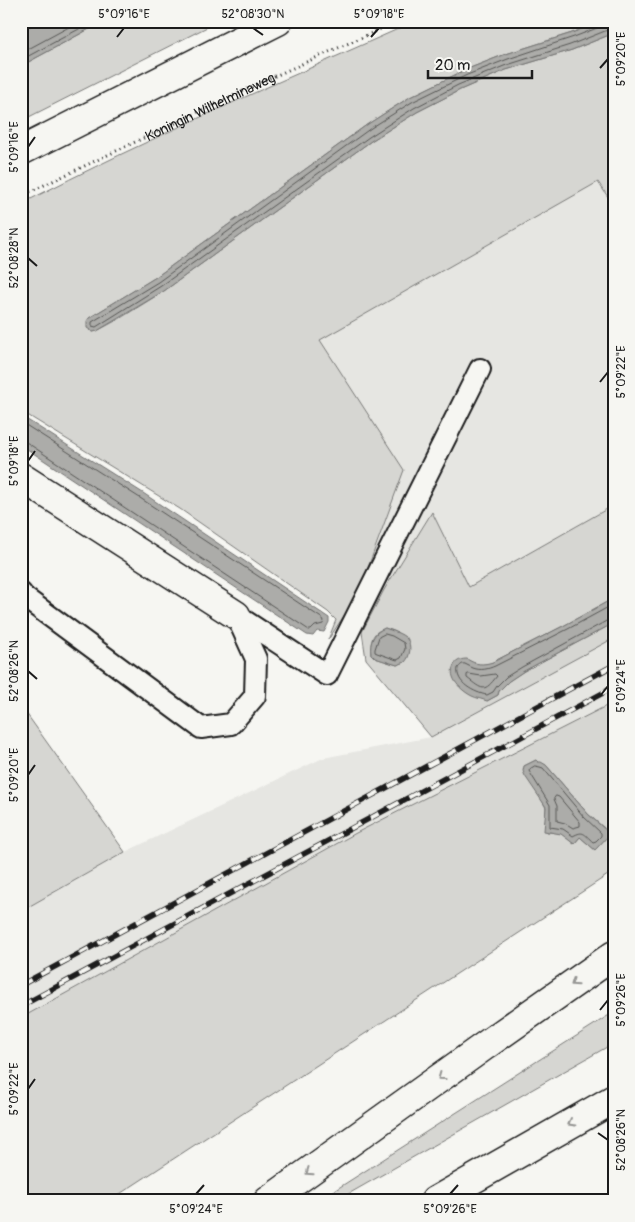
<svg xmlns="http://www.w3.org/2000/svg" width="635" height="1222" viewBox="0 0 635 1222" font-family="Pangolin,sans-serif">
<rect width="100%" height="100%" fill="#f6f6f2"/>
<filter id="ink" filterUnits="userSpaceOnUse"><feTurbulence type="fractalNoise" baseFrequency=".02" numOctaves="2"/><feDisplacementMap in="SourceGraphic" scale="10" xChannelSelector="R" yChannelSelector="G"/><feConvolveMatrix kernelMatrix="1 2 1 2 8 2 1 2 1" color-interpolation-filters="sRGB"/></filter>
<g filter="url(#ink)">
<!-- built -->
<path fill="#e6e6e2" d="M 598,181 L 614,206 L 614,505 L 469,587 L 432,512 L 384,590 L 362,632 L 341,619 L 353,602 L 319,340 Z
M 614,638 L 614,702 L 356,833 L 21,1018 L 21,911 L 125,852 L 323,758 L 431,737 Z"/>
<!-- green -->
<path fill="#d6d6d2" stroke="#797977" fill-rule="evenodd" d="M 104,21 L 219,21 L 21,121 L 21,66 Z
M 416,21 L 601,21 L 572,33 L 506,54 L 465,70 L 410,97 L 368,124 L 156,277 L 89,318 L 93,332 L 97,331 L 119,319 L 164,291 L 371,141 L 417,112 L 460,90 L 506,70 L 572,50 L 614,33 L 614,206 L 598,182 L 320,340 L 404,470 L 360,589 L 353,602 L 328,640 L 336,620 L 328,612 L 180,509 L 21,411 L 21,204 C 150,137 284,80 416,21 Z
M 614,505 L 614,598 L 565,625 L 493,662 C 486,665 477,666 470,661 L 487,701 L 498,695 L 499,691 L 509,681 L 524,671 L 614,623 L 614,638 L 431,737 L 366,659 L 362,632 L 384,590 L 432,512 L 469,587 ZM 385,628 L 394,631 L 408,639 L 405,662 L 397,665 L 375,658 L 371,654 C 370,648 371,636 377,632 C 379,630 382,630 385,628 Z
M 614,702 L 614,871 L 109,1201 L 21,1201 L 21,1018 L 356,833 ZM 536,760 L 538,762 L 546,765 L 588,814 L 610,833 L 595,850 L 580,837 L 574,844 L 561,833 L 547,832 L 545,823 L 546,808 L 524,766 Z
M 21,706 L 125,852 L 21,911 Z
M 614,1012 L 614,1043 L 336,1201 L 318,1201 Z"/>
<!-- water -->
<path fill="#acaca9" stroke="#727271" d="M 40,21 L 104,21 L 21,66 L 21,31 Z
M 601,21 L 614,21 L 614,33 L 572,50 L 506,70 L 460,90 L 417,112 L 371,141 L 164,291 L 97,331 L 93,332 L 87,328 L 87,321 L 89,318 L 156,277 L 368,124 L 410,97 L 465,70 L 506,54 L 572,33 Z
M 21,416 L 143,493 L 329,618 L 329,622 L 324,632 L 317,631 L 313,636 L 307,635 L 21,445 Z
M 614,598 L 614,623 L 524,671 L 509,681 L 499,691 L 498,695 L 487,701 C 482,699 476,698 472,696 C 462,691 447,678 454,665 C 457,660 462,659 467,659 C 476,665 483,665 493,662 L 565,625 Z
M 385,628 C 392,631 402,633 407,639 C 412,645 410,657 405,662 C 403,663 400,664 397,665 L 375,658 L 371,654 C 369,642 374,632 385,628 Z
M 536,760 L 538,762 L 541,762 L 546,765 L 588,814 L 610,834 L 595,850 L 580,837 L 574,844 L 561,834 L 544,831 L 546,807 L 525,776 L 523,771 L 524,766 Z"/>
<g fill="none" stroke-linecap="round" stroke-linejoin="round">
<!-- shore -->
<path stroke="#565654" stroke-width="1" d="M 601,21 L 600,25 L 597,28 L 574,37 L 508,59 L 467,75 L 412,102 L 371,128 L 158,282 L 92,322 L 92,326 L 96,327 L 161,286 L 369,137 L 414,108 L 458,85 L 504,66 L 570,45 L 610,29 L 614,29
M 21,53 L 80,21
M 21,60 L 94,21
M 21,422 L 140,498 L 323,619 L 324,621 L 323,624 L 315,626 L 311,630 L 309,630 L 26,442 L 21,441
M 614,604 L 568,629 L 495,666 C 488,669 481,671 473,668 C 470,667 468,665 465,664 C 462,663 460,666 458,668 C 455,683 475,693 487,695 L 493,692 L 497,686 L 506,677 L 522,667 L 610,619 L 614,619
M 385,634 L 392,636 L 404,643 L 405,649 L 401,658 L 397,660 L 377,653 L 375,652 L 375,649 L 379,637 Z
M 469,674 L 481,676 L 495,674 L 497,676 C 484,693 483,690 467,678 L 467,675 Z
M 535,766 L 540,767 L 543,768 L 584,817 L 601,833 L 601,836 L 596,841 L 593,842 C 584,834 584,830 573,836 L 563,829 L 550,827 L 550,805 L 529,771 L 530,769 Z
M 556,796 L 559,797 L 580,822 L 580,826 L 573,828 L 565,823 L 557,821 L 557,806 L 554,799 Z"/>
<defs>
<path id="service" d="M 21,593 L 24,597 L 201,728 L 231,724 L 255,696 L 256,659 L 236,615
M 236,615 L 327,675 L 480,369"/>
<path id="minor" d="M 21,477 L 236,615"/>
<path id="secondary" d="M 21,151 L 278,21"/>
<path id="motorway" d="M 268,1201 L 490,1042 L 614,955
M 435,1201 L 614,1099"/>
</defs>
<!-- service casing -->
<use href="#service" stroke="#1c1c1c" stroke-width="24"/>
<!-- minor casing -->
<use href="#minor" stroke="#1c1c1c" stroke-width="31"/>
<!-- secondary casing -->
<use href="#secondary" stroke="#1c1c1c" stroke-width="31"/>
<!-- motorway casing -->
<use href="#motorway" stroke="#1c1c1c" stroke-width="31"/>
<!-- path -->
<path stroke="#1c1c1c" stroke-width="3" stroke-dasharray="1 4" stroke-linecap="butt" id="s1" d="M 21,196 L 277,75 L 399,21"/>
<!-- service -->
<use href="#service" stroke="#f6f6f2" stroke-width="20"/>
<!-- minor -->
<use href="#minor" stroke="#f6f6f2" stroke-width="28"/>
<!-- secondary -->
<use href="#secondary" stroke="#f6f6f2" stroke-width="28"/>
<!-- motorway -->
<use href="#motorway" stroke="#f6f6f2" stroke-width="28"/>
<defs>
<path id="rail" d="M 21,985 L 614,665
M 21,1006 L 614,687"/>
</defs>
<!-- rail casing -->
<use href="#rail" stroke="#1c1c1c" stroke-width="5.5"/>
<!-- rail -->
<use href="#rail" stroke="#f6f6f2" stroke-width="4" stroke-dasharray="11" stroke-linecap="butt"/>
</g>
<!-- one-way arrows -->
<defs><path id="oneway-chevron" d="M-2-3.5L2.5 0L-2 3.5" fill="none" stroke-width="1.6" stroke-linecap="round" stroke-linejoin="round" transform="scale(1.25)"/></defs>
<g stroke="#949492">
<use href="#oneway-chevron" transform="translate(574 983) rotate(145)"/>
<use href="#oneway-chevron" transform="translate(441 1077) rotate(144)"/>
<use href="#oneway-chevron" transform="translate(571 1123) rotate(150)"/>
<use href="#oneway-chevron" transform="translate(309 1172) rotate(145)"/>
</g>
</g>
<!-- ticks -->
<path fill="none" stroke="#1c1c1c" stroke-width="2" d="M 253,28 L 263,35M 117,37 L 124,28M 371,37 L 379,28M 600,68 L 608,59M 28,147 L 35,137M 28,258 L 37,266M 600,382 L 608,372M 28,461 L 35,451M 28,671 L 37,679M 600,696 L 608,686M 28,775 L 35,765M 600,1010 L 608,1000M 28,1089 L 35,1079M 598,1133 L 608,1140M 196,1194 L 204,1185M 450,1194 L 458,1185"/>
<g text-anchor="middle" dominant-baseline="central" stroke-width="4.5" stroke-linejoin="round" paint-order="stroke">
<!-- street labels -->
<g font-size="14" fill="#1c1c1c" stroke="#f6f6f2">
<text stroke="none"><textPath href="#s1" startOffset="209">Koningin Wilhelminaweg</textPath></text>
</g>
</g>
<!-- margin -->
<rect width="635" height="1222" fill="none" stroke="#f6f6f2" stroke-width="55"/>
<!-- scale -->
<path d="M428 70v8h104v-8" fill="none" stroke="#1c1c1c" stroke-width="2.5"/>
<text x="435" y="70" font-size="15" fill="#1c1c1c" stroke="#f6f6f2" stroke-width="4" paint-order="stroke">20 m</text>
<rect x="28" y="28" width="580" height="1166" fill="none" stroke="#1c1c1c" stroke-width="2"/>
<g font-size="12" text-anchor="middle" fill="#1c1c1c">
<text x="124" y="18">5°09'16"E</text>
<text x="253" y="18">52°08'30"N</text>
<text x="379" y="18">5°09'18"E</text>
<text transform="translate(621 59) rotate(-90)" y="4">5°09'20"E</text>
<text transform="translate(14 147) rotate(-90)" y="4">5°09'16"E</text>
<text transform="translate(14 258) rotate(-90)" y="4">52°08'28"N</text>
<text transform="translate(621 372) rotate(-90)" y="4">5°09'22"E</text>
<text transform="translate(14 461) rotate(-90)" y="4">5°09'18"E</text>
<text transform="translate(14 671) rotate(-90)" y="4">52°08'26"N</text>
<text transform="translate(621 686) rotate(-90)" y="4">5°09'24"E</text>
<text transform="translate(14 775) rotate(-90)" y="4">5°09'20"E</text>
<text transform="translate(621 1000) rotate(-90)" y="4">5°09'26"E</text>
<text transform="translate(14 1089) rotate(-90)" y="4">5°09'22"E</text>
<text transform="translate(621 1140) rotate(-90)" y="4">52°08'26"N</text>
<text x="196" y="1213">5°09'24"E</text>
<text x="450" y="1213">5°09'26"E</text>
</g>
</svg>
